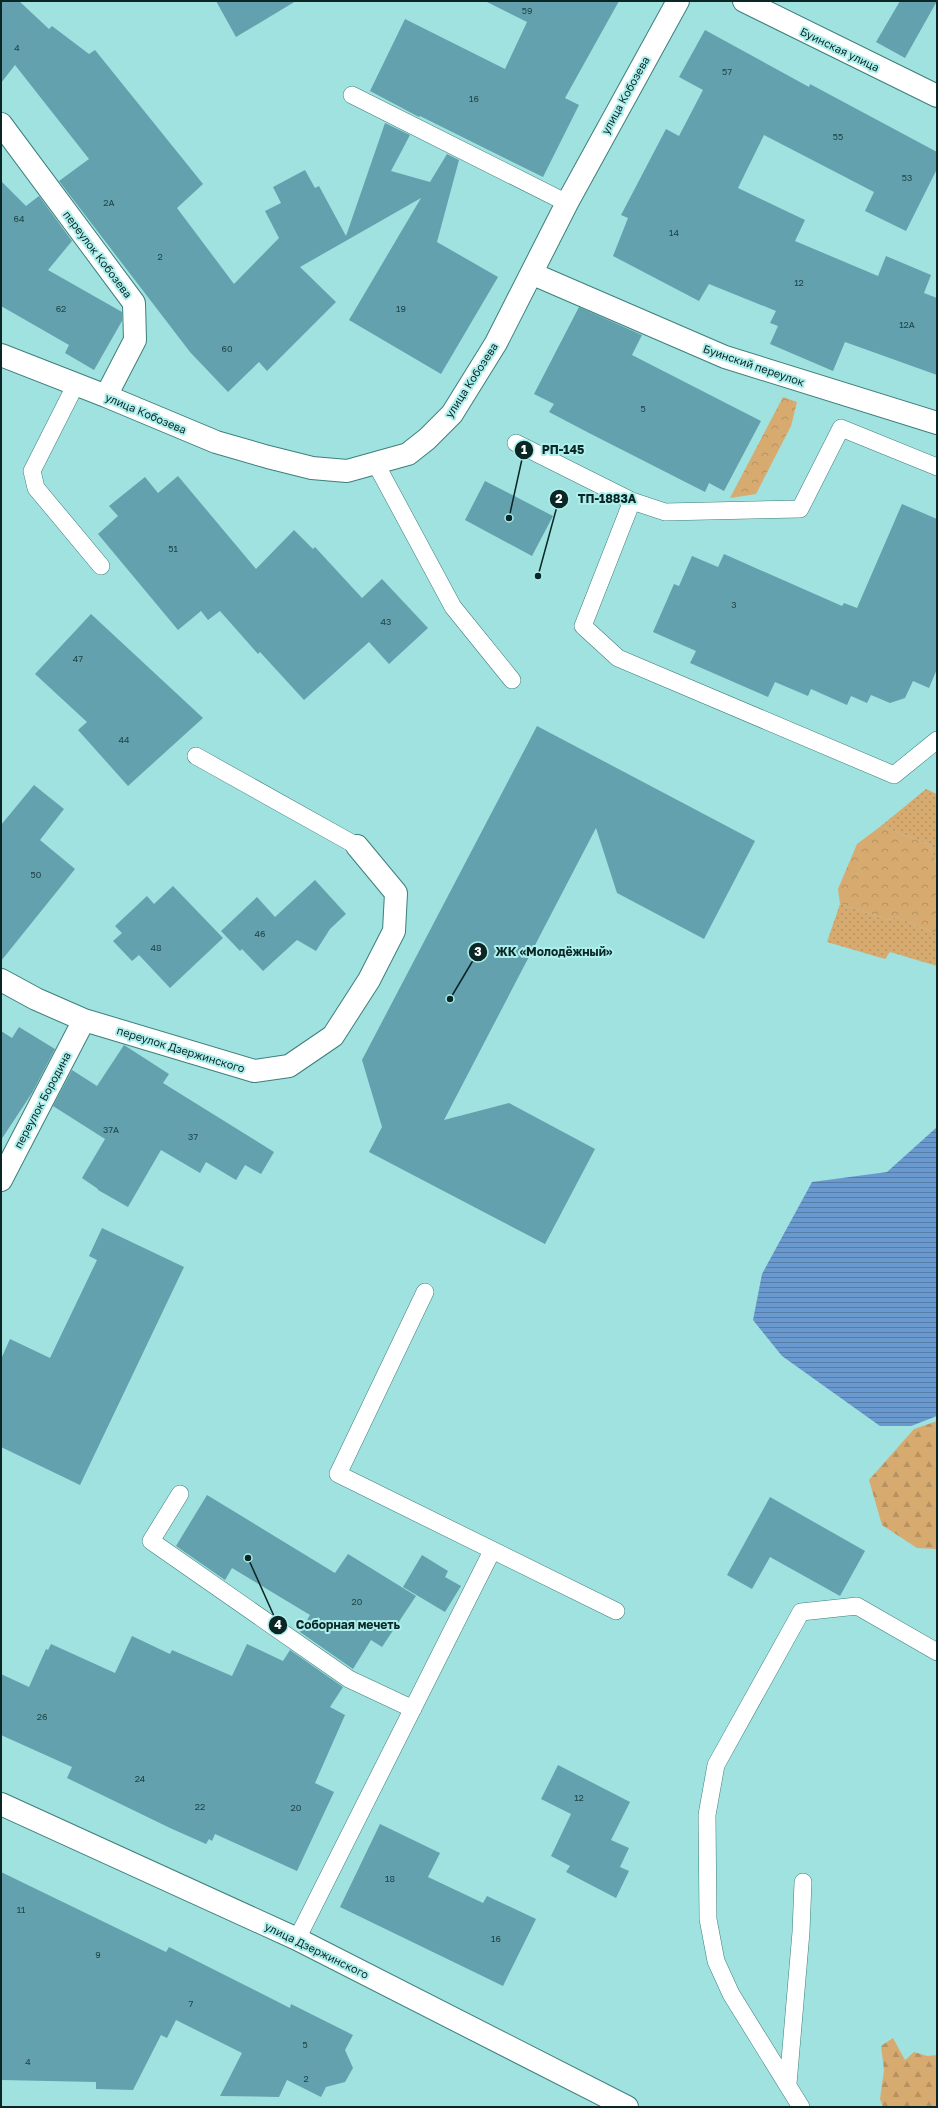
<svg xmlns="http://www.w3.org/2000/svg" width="938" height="2108" viewBox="0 0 938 2108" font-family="'Golos Text',sans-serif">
<defs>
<pattern id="grass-dots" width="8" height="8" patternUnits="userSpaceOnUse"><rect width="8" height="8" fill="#d7aa70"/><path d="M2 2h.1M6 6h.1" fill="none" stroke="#b79261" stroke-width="1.8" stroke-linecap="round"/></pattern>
<pattern id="forest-firs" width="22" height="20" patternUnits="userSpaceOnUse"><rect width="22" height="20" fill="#d7aa70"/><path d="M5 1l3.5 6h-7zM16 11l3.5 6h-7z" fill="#b79261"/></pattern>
<pattern id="park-crowns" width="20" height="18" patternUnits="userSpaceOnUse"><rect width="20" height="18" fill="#d7aa70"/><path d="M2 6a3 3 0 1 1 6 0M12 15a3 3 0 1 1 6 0" fill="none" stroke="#b79261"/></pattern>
<pattern id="water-rules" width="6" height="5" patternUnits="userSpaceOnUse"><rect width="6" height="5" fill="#6a99cf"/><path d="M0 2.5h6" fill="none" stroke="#557da8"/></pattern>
</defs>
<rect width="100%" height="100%" fill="#a0e2df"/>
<!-- grass -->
<path fill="url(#grass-dots)" d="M 926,789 L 937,794 L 937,866 L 930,845 L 881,826 Z
M 840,904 L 889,920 L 896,917 L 937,934 L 937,966 L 890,952 L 885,959 L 827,942 Z"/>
<!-- forest -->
<path fill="url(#forest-firs)" d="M 937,1421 L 937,1549 L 917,1548 L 882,1525 L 869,1480 L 914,1429 Z
M 893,2038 L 905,2060 L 914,2052 L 927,2056 L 937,2055 L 937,2107 L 883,2107 L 880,2099 L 884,2070 L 881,2046 Z"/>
<!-- park -->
<path fill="url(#park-crowns)" d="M 783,397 L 797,402 L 791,426 L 756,494 L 730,498 Z
M 881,826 L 930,845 L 937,866 L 937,934 L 896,917 L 889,920 L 840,904 L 838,889 L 857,844 Z"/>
<!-- water -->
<path fill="url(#water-rules)" d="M 937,1127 L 937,1416 L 911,1426 L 880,1426 L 782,1356 L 753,1320 L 762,1274 L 812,1182 L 887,1172 Z"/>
<!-- building -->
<path fill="#63a1ae" d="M 1,1 L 19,1 L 49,29 L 52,26 L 89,54 L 95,50 L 203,184 L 177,208 L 234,284 L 279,238 L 265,211 L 281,203 L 273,187 L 305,170 L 315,188 L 319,186 L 346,236 L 385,123 L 410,135 L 391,171 L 430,182 L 447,154 L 459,160 L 437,242 L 498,277 L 441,374 L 349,320 L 421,198 L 300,267 L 336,302 L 267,371 L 259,362 L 228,392 L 190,352 L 59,181 L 89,159 L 15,65 L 1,83 Z
M 216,1 L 296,1 L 236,37 Z
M 485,1 L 619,1 L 565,98 L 579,105 L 543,177 L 420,116 L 419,117 L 370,91 L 405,19 L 505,69 L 527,22 Z
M 900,1 L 937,1 L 905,58 L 876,42 Z
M 705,30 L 809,87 L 810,84 L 937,152 L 937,169 L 906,231 L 865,211 L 874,192 L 764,135 L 738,188 L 805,220 L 795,241 L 878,276 L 886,256 L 931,275 L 924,293 L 937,298 L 937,375 L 845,342 L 833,371 L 770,344 L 778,326 L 770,323 L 776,311 L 709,284 L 699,301 L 613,256 L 628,218 L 621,215 L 666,129 L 679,136 L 703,90 L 679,77 Z
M 1,181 L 26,206 L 39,196 L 72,241 L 48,270 L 122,312 L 122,321 L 94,370 L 65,353 L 69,345 L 1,306 Z
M 579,307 L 642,335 L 632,355 L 761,421 L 724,491 L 709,483 L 705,492 L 589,433 L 549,412 L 554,404 L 534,394 Z
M 178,476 L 256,569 L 294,530 L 313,549 L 315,547 L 362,598 L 382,579 L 428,628 L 389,664 L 369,642 L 304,700 L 260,652 L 258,654 L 220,611 L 208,620 L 201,611 L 178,630 L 98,534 L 118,516 L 109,506 L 145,477 L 158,493 Z
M 485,481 L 553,516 L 532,556 L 465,520 Z
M 902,504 L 937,519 L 937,669 L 929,688 L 913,681 L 905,698 L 890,703 L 871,695 L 867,703 L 851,696 L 847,705 L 811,689 L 808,696 L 775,682 L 768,697 L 690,663 L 696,651 L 653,632 L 674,584 L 679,586 L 692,556 L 718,567 L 724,554 L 842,606 L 844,603 L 857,608 Z
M 91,614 L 203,718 L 128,786 L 78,730 L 87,722 L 35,674 Z
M 537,726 L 755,841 L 704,939 L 617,893 L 596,828 L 444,1120 L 509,1103 L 595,1149 L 545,1244 L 369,1152 L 382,1127 L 362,1060 Z
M 34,785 L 64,809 L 40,840 L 75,869 L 1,961 L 1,825 Z
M 315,880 L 346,914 L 330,929 L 316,951 L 297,940 L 263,971 L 242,949 L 240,951 L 221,931 L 257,897 L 275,917 Z
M 173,886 L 223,938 L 170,988 L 139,955 L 132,961 L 113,941 L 122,933 L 115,926 L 147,896 L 154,904 Z
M 19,1027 L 55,1049 L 32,1093 L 1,1140 L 1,1031 L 12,1038 Z
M 124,1045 L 169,1074 L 163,1083 L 274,1152 L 261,1174 L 245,1165 L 236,1180 L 206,1162 L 200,1173 L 161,1150 L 128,1207 L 98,1190 L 98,1189 L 82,1178 L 105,1139 L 53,1106 L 72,1070 L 97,1086 Z
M 102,1228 L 184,1267 L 80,1485 L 1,1447 L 1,1359 L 10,1339 L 50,1358 L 97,1260 L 89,1256 Z
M 207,1495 L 335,1573 L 348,1554 L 416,1596 L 382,1647 L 371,1640 L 353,1669 L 300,1632 L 310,1615 L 232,1568 L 225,1580 L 176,1546 Z
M 770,1497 L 865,1551 L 840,1596 L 770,1557 L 752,1589 L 727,1575 Z
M 422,1555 L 448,1571 L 445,1577 L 461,1586 L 445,1612 L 403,1587 Z
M 132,1636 L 170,1654 L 172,1650 L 232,1676 L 247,1644 L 283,1661 L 290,1650 L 343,1687 L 330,1707 L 345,1715 L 315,1783 L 334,1792 L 297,1871 L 215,1834 L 212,1841 L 209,1839 L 206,1844 L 170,1828 L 67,1778 L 72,1767 L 1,1735 L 1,1674 L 29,1687 L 46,1649 L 48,1650 L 51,1644 L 115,1673 Z
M 558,1765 L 630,1802 L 611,1840 L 629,1848 L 620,1867 L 629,1871 L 616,1898 L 566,1872 L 570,1866 L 551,1856 L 571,1814 L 541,1799 Z
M 380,1824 L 440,1853 L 428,1877 L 483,1903 L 487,1896 L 536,1919 L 503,1986 L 340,1907 Z
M 1,1872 L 166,1952 L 169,1947 L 290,2008 L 291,2004 L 353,2035 L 345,2050 L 353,2068 L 345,2082 L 326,2087 L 321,2097 L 287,2080 L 279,2097 L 220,2096 L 242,2053 L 176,2020 L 167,2038 L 161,2035 L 133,2090 L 96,2089 L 96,2082 L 1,2080 Z"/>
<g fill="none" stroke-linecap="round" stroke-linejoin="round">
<defs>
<path id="lane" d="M 352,95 L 567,203
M 76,384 L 32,471 L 36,488 L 101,566
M 516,443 L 632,501 L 665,512 L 800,509 L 841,428 L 937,467
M 376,464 L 453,607 L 512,680
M 632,501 L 583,626 L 618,658 L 894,775 L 937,740
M 196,756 L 357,846
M 425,1292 L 338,1474 L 616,1611
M 180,1494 L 151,1541 L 349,1679 L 413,1709
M 297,1939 L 492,1551
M 788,2084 L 801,1932 L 803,1882
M 801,2107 L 731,1994 L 716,1961 L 708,1919 L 707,1815 L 716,1765 L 801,1612 L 857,1606 L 937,1652"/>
<path id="street" d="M 744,1 L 937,96
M 1,124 L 134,303 L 135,340 L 106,396
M 533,274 L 725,357 L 937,423
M 1,355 L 106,396 L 216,442 L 268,457 L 312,468 L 347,471 L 408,454 L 427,439 L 452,414 L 496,343 L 567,203 L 678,1
M 1,980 L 36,999 L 84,1020 L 254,1071 L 289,1066 L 333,1036 L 369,980 L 394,931 L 396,893 L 357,846
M 1,1180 L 84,1020
M 1,1804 L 297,1939 L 627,2107"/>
</defs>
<!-- lane casing -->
<use href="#lane" stroke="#3d7f7c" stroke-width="18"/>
<!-- street casing -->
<use href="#street" stroke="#3d7f7c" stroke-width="24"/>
<!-- lane -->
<use href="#lane" stroke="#fff" stroke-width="17"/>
<!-- street -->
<use href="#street" stroke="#fff" stroke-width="22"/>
</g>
<g text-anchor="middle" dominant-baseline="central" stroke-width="4" stroke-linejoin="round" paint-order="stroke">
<!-- number labels -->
<g font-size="9" fill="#204547">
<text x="527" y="10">59</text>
<text x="17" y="47">4</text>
<text x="727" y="71">57</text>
<text x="474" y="98">16</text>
<text x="838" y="136">55</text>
<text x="907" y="177">53</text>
<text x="109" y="202">2А</text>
<text x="19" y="218">64</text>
<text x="674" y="232">14</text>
<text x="160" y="256">2</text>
<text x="799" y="282">12</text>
<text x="61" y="308">62</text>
<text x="401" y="308">19</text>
<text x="907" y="324">12А</text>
<text x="227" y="348">60</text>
<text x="643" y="408">5</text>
<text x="173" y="548">51</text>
<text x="734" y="604">3</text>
<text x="386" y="621">43</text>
<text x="78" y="658">47</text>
<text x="124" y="739">44</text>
<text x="36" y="874">50</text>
<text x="260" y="933">46</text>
<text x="156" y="947">48</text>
<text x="111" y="1129">37А</text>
<text x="193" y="1136">37</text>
<text x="357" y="1601">20</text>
<text x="42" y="1716">26</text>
<text x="140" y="1778">24</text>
<text x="579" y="1797">12</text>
<text x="200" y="1806">22</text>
<text x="296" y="1807">20</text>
<text x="390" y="1878">18</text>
<text x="21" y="1909">11</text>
<text x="496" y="1938">16</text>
<text x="98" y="1954">9</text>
<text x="191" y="2003">7</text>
<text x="305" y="2044">5</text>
<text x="28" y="2061">4</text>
<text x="306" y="2078">2</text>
</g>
<!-- street labels -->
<g font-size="11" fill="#0a2625" stroke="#adefec">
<text transform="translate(840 49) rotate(26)">Буинская улица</text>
<text transform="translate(625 95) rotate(-61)">улица Кобозева</text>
<text transform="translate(98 254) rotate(53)">переулок Кобозева</text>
<text transform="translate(754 365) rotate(19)">Буинский переулок</text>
<text transform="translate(471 380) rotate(-57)">улица Кобозева</text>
<text transform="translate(146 413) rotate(23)">улица Кобозева</text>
<text transform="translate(181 1049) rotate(17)">переулок Дзержинского</text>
<text transform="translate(42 1100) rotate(-62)">переулок Бородина</text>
<text transform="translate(317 1950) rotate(26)">улица Дзержинского</text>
</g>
</g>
<!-- callouts -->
<path fill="none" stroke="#0a2625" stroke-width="1.5" d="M509 518L524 450M538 576L559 499M450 999L478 952M248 1558L278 1625"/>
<g fill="#0a2625" stroke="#adefec" stroke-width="1.5">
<circle cx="509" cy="518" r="4"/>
<circle cx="538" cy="576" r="4"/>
<circle cx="450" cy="999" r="4"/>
<circle cx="248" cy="1558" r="4"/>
<circle cx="524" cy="450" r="10"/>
<circle cx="559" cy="499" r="10"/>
<circle cx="478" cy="952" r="10"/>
<circle cx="278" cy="1625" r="10"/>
</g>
<g font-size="12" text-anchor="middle" font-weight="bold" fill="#fff">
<text x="524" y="454">1</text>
<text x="559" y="503">2</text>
<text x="478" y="956">3</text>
<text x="278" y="1629">4</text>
</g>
<g font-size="12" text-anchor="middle" font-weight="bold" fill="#0a2625" stroke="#adefec" stroke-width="4" stroke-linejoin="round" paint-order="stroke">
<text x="563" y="454">РП-145</text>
<text x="607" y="503">ТП-1883А</text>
<text x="554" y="956">ЖК «Молодёжный»</text>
<text x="348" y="1629">Соборная мечеть</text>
</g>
<!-- border -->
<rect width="938" height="2108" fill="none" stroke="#0a2625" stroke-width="4"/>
</svg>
